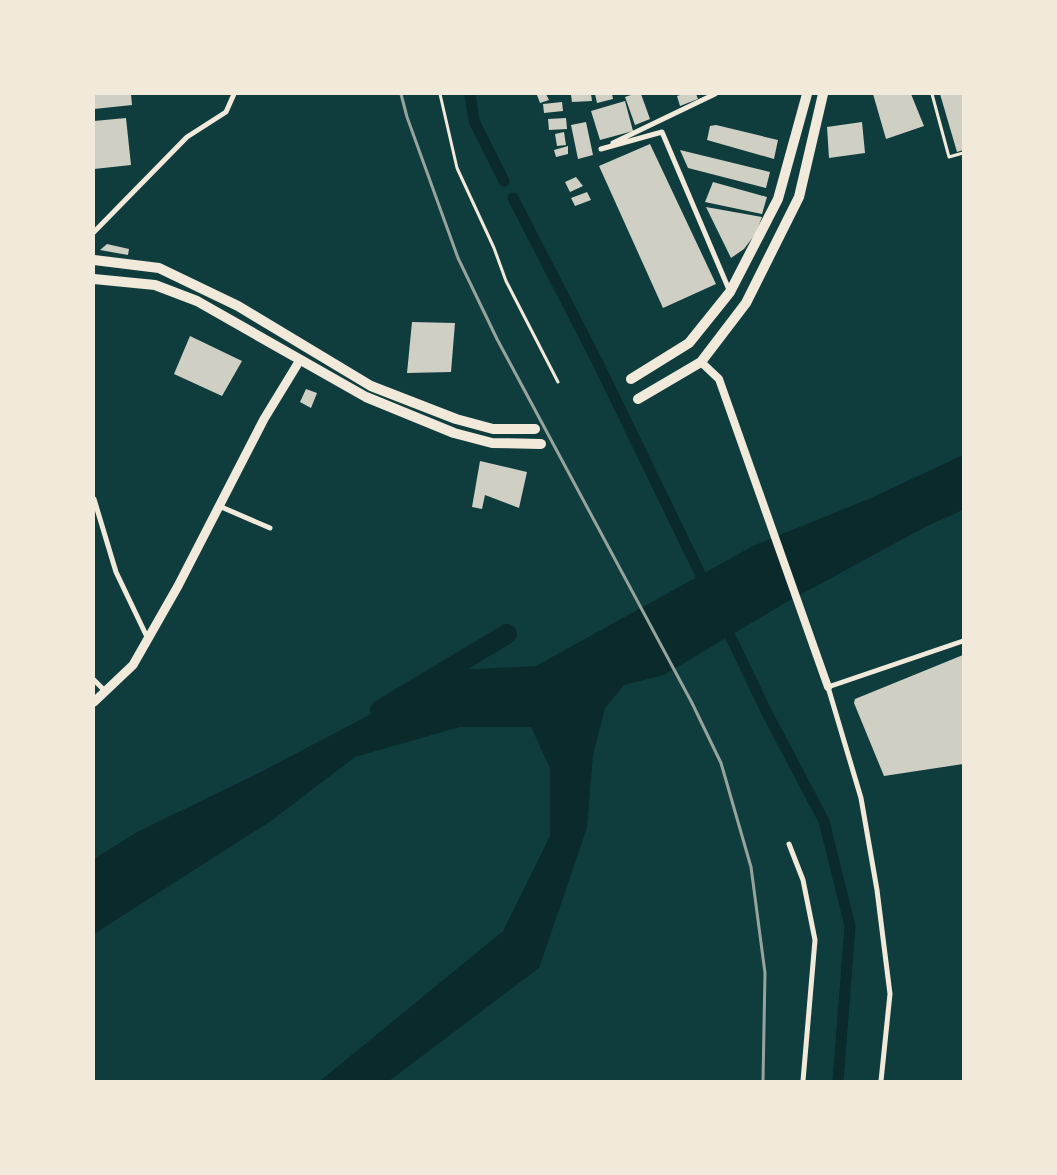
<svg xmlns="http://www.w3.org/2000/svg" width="1057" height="1175" viewBox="0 0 1057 1175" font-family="'Archivo Narrow',sans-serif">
<rect width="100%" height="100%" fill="#0f3d3e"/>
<!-- water -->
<path fill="#0a2a2b" d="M 963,455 L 963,510 L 927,526 L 785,603 L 664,675 L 624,685 L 605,708 L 593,755 L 587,828 L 539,968 L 389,1081 L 320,1081 L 503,931 L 550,836 L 550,768 L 531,727 L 460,727 L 355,757 L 271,821 L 94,934 L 94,859 L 137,832 L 255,775 L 455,670 L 536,666 L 753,546 L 871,498 Z"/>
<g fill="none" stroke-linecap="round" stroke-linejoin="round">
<!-- canal -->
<path stroke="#0a2a2b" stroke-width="11" d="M 470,94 L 474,121 L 504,181
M 513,198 L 597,361 L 707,588
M 724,623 L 767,713 L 824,821 L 850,926 L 838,1081"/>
<!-- river -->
<path stroke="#0a2a2b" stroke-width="20" d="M 380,710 L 507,634"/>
</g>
<!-- building -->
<path fill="#cfcfc3" d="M 94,94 L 131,94 L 132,105 L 94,109 Z
M 546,94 L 549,100 L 540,103 L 537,95 Z
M 591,94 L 592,101 L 572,102 L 571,95 Z
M 595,94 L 612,94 L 613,99 L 597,103 Z
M 634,94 L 641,94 L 650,119 L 635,125 L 625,97 Z
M 683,94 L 696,94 L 698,99 L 680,106 L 677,96 Z
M 873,94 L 911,94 L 924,126 L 886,139 Z
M 940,94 L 963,94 L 963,150 L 957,152 Z
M 625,101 L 633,131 L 600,140 L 591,111 Z
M 562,102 L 563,111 L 544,113 L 543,104 Z
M 126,118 L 131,165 L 94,169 L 94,121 Z
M 566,118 L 567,129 L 549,130 L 548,119 Z
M 586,122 L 593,155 L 578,159 L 571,125 Z
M 862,122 L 865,153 L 829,158 L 827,127 Z
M 716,125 L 778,140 L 774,159 L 707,140 L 710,126 Z
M 564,132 L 566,145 L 557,146 L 555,134 Z
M 650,144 L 716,284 L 663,308 L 599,166 Z
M 568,146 L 568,154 L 556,157 L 554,150 Z
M 680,150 L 770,172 L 766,188 L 688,168 Z
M 576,177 L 583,186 L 570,192 L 565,182 Z
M 713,182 L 767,197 L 762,214 L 705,202 Z
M 587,192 L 591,200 L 575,206 L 571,198 Z
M 706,207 L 762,217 L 756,233 L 744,249 L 731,258 Z
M 107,244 L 129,249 L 128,255 L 100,250 Z
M 412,322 L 455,323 L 451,372 L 407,373 Z
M 190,336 L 242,361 L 222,396 L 174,374 Z
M 306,389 L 317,393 L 311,408 L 300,402 Z
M 480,461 L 527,472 L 519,508 L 485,495 L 482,509 L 472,507 Z
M 963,655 L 963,764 L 884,776 L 854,703 L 855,699 Z"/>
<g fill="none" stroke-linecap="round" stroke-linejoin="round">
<!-- service -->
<path stroke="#f1e9da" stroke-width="3" d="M 440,94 L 457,168 L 494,248 L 506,281 L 558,382
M 932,94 L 949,157 L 963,153"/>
<!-- minor -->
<path stroke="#f1e9da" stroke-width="5" d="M 613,143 L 715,94
M 601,149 L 662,132 L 730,292
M 94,232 L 187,137 L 226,112 L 234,94
M 94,499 L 116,572 L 148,639
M 219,506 L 270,528
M 94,680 L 105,691
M 789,844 L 803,880 L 815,940 L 803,1081
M 881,1081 L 890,994 L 877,890 L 861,798 L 828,687 L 963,641"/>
<!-- tertiary -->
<path stroke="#f1e9da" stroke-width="8" d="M 701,362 L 719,379 L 828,687"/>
<!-- secondary -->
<path stroke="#f1e9da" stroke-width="9" d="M 94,702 L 133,665 L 178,586 L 264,419 L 300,360"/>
<!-- primary -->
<path stroke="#f1e9da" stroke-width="10" d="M 94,260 L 159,268 L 238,306 L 371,386 L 456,419 L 493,429 L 535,429
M 94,279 L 155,285 L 197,301 L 366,397 L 454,433 L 492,443 L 541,444
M 631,379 L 689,343 L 730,292 L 778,199 L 807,94
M 638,399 L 701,362 L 746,303 L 799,197 L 823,94"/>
<!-- rail -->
<path stroke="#97a49c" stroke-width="3" d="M 401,94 L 407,117 L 458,258 L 497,339 L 692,703 L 721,763 L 751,867 L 765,973 L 763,1081"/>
</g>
<!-- border -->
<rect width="1057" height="1175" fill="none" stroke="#f1e9da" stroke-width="190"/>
</svg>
